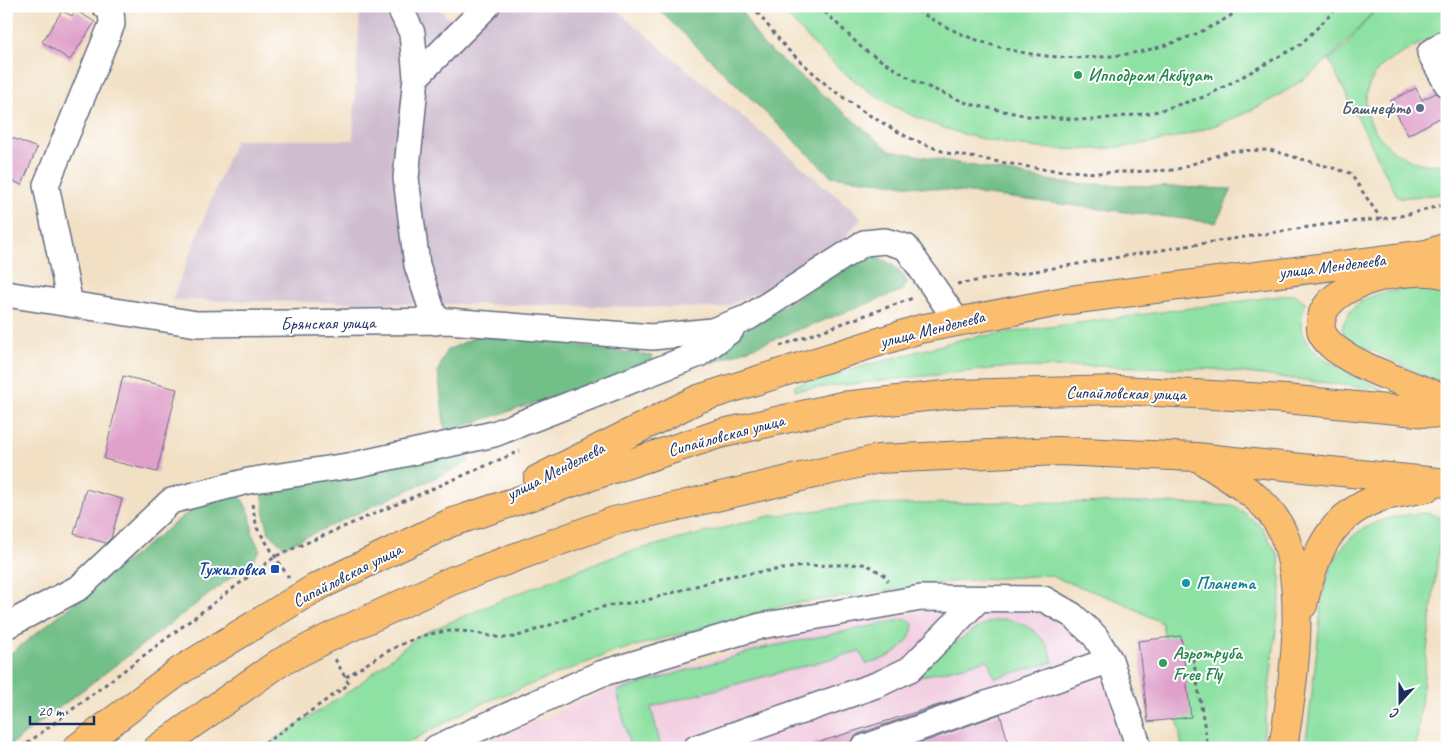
<svg xmlns="http://www.w3.org/2000/svg" width="1453" height="754" viewBox="0 0 1453 754" font-family="Caveat,sans-serif">
<rect width="100%" height="100%" fill="#fff"/>
<filter id="ink" filterUnits="userSpaceOnUse"><feTurbulence type="fractalNoise" baseFrequency=".02" numOctaves="2"/><feDisplacementMap in="SourceGraphic" scale="10" xChannelSelector="R" yChannelSelector="G"/><feConvolveMatrix kernelMatrix="1 2 1 2 8 2 1 2 1" color-interpolation-filters="sRGB"/></filter>
<filter id="wash" filterUnits="userSpaceOnUse"><feTurbulence type="fractalNoise" baseFrequency=".0096" numOctaves="4" result="noise"/><feDisplacementMap in="SourceGraphic" scale="20" xChannelSelector="R" yChannelSelector="G"/><feGaussianBlur stdDeviation="1.12" result="paint"/><feColorMatrix in="noise" values="0 0 0 0 0 0 0 0 0 0 0 0 0 0 0 0 0 1.4 0 .05"/><feComposite in="paint" operator="in"/></filter>
<g filter="url(#wash)">
<rect width="100%" height="100%" fill="#f2e0c4"/>
<!-- built -->
<path fill="#f2cfe1" d="M 990,609 L 1041,614 L 1060,621 L 1096,649 L 1128,748 L 474,748 L 615,687 L 818,628 L 923,612 Z"/>
<!-- industrial -->
<path fill="#cfbdcf" d="M 360,6 L 438,6 L 458,30 L 484,6 L 612,6 L 862,218 L 822,263 L 723,308 L 172,300 L 235,140 L 353,140 Z"/>
<!-- green -->
<path fill="#8de1a2" stroke="#548880" d="M 780,6 L 1377,6 C 1361,27 1343,46 1323,64 C 1210,159 1034,175 903,111 C 855,87 812,47 780,6 Z
M 1379,6 L 1447,6 L 1447,29 C 1435,36 1383,62 1378,70 C 1373,77 1366,89 1366,98 C 1363,136 1411,175 1447,162 L 1447,192 L 1443,194 L 1398,198 L 1329,60 L 1345,46 Z
M 1412,289 L 1437,290 L 1447,294 L 1447,367 L 1443,384 L 1349,340 L 1342,329 C 1350,296 1383,291 1412,289 Z
M 1295,294 L 1305,302 C 1304,311 1299,323 1302,333 C 1309,358 1363,379 1385,390 L 1212,369 L 1102,366 L 1000,368 L 796,390 L 794,388 L 795,385 L 967,338 Z
M 1010,502 L 1169,503 L 1235,506 L 1262,527 L 1279,557 L 1281,589 L 1262,748 L 1182,748 L 1162,623 L 1119,601 L 1048,575 L 959,581 L 790,604 L 614,652 L 478,705 L 398,748 L 262,748 L 354,688 L 420,635 L 511,596 L 621,554 L 770,516 L 860,505 Z
M 1431,513 L 1442,519 L 1416,748 L 1305,748 C 1309,718 1313,687 1316,657 C 1321,620 1319,571 1347,542 C 1368,519 1402,514 1431,513 Z
M 906,619 L 913,624 C 912,647 887,660 866,664 L 860,651 L 651,707 L 661,747 L 630,748 L 617,691 L 763,648 Z
M 1004,619 C 1029,623 1048,637 1053,662 L 994,678 L 988,660 L 891,684 L 976,629 L 989,622 Z"/>
<!-- forest -->
<path fill="#72bf88" stroke="#467773" d="M 655,6 L 738,6 L 762,44 L 889,150 L 1064,183 L 1232,189 L 1216,223 L 831,176 Z
M 871,255 C 888,261 898,266 907,282 L 903,290 L 712,363 L 708,358 L 759,320 Z
M 486,332 L 652,356 L 652,365 L 445,432 L 438,371 L 446,351 Z
M 466,453 L 469,462 L 284,547 L 269,533 L 265,518 L 262,489 Z
M 239,493 L 250,514 L 253,536 L 260,550 L 253,561 L 6,748 L 6,655 L 14,651 L 206,498 Z"/>
<g id="blocks">
<!-- building -->
<path fill="#dfa0ca" d="M 75,10 L 95,22 L 70,60 L 42,42 L 62,11 L 72,16 Z
M 1416,88 L 1422,100 L 1436,93 L 1447,98 L 1447,114 L 1408,135 L 1390,101 Z
M 10,137 L 37,148 L 22,185 L 6,178 L 6,148 Z
M 123,376 L 177,389 L 157,472 L 104,459 Z
M 86,489 L 122,499 L 111,538 L 106,543 L 74,534 Z
M 1181,636 L 1191,717 L 1148,722 L 1138,641 Z
M 964,697 L 858,734 L 852,739 L 849,748 L 814,748 L 813,744 Z
M 1000,714 L 1010,748 L 907,748 Z"/>
</g>
</g>
<g filter="url(#ink)">
<use href="#blocks" fill-opacity="0" stroke="#666d82" stroke-width="1"/>
<g fill="none" stroke-linecap="round" stroke-linejoin="round">
<defs>
<path id="minor" d="M 399,6 L 412,33 L 416,77 L 406,178 L 417,265 L 436,322
M 1447,42 L 1430,53 L 1447,84
M 416,77 L 487,6
M 6,294 L 197,324 L 448,321 L 652,337 L 712,331 L 749,317 L 864,243 L 885,241 L 906,247 L 957,321
M 70,304 L 46,185 L 112,24 L 111,11 L 105,6
M 6,626 L 80,587 L 171,501 L 248,481 L 354,465 L 494,434 L 699,354 L 731,330
M 436,748 L 600,674 L 761,626 L 921,598 L 1044,599 L 1072,615 L 1095,636 L 1110,660 L 1139,748
M 696,748 L 879,684 L 910,669 L 979,599
M 863,748 L 1110,660"/>
<path id="major" d="M 1447,275 C 1414,265 1338,279 1323,313 C 1321,320 1319,329 1323,335 C 1337,362 1417,387 1447,399
M 1198,457 C 1220,473 1254,491 1271,513 C 1313,565 1293,685 1283,748
M 538,479 L 698,399 L 920,329 L 1070,300 L 1427,254 L 1447,247
M 1303,605 C 1314,557 1326,519 1376,499 C 1392,493 1410,492 1426,488
M 77,748 L 181,670 L 315,588 L 450,523 L 719,434 L 842,406 L 954,394 L 1119,390 L 1286,399 L 1447,415
M 158,748 L 279,663 L 330,637 L 451,581 L 614,521 L 878,459 L 1058,451 L 1196,457 L 1447,483"/>
</defs>
<!-- minor casing -->
<use href="#minor" stroke="#666d82" stroke-width="28"/>
<!-- major casing -->
<use href="#major" stroke="#666d82" stroke-width="30"/>
<!-- path -->
<path stroke="#666d82" stroke-width="3" stroke-dasharray="4 4" stroke-linecap="butt" d="M 752,6 L 786,48 L 830,88 L 864,112 L 907,137 L 947,153 L 1041,169 L 1097,173 L 1175,170 L 1230,151 L 1270,150 L 1350,173 L 1381,219
M 819,6 L 863,49 L 914,81 L 969,104 L 1028,116 L 1092,120 L 1151,113 L 1207,96 L 1300,45 L 1339,6
M 911,6 C 1008,74 1148,76 1245,6
M 957,284 L 1180,247 L 1322,225 L 1397,217 L 1447,204
M 780,346 L 913,298
M 252,504 L 257,528 L 289,578
M 1192,651 L 1208,748
M 346,677 C 381,655 417,629 461,631 C 479,632 497,640 515,637 L 606,606 L 644,601 L 730,576 L 805,566 L 866,564 L 884,575 L 888,581
M 21,748 L 276,556 L 520,451
M 258,748 L 349,684 L 335,659"/>
<!-- minor -->
<use href="#minor" stroke="#fff" stroke-width="25"/>
<!-- major -->
<use href="#major" stroke="#fbbe6e" stroke-width="28"/>
</g>
</g>
<!-- markers -->
<g fill="#2e9e5b" stroke="#fff" stroke-width="2">
<circle cx="1078" cy="75" r="5"/>
<circle cx="1163" cy="663" r="5"/>
</g>
<circle fill="#5c6f8a" stroke="#fff" stroke-width="2" cx="1420" cy="108" r="5"/>
<rect fill="#1a4fb4" stroke="#fff" stroke-width="2" x="270" y="564" width="10" height="10" rx="2.5"/>
<circle fill="#0f9aa8" stroke="#fff" stroke-width="2" cx="1186" cy="583" r="5"/>
<g text-anchor="middle" dominant-baseline="central" stroke-width="4" stroke-linejoin="round" paint-order="stroke">
<!-- leisure labels -->
<g font-size="18" font-weight="bold" fill="#27864d" stroke="#fff" text-anchor="start">
<text x="1088" y="75">Ипподром Акбузат</text>
<text x="1173" y="653">Аэротруба<tspan x="1173" dy="21">Free Fly</tspan></text>
</g>
<!-- service labels -->
<g font-size="18" font-weight="bold" fill="#4e5e75" stroke="#fff" text-anchor="end">
<text x="1410" y="108">Башнефть</text>
</g>
<!-- street labels -->
<g font-size="18" fill="#1b2f5e" stroke="#fff">
<text transform="translate(1332 266) rotate(-7)">улица Менделеева</text>
<text transform="translate(328 323) rotate(-1)">Брянская улица</text>
<text transform="translate(932 329) rotate(-14)">улица Менделеева</text>
<text transform="translate(1126 393) rotate(1)">Сипайловская улица</text>
<text transform="translate(726 435) rotate(-15)">Сипайловская улица</text>
<text transform="translate(555 471) rotate(-27)">улица Менделеева</text>
<text transform="translate(347 575) rotate(-27)">Сипайловская улица</text>
</g>
<!-- transit labels -->
<g font-size="18" font-weight="bold" fill="#164399" stroke="#fff" text-anchor="end">
<text x="265" y="569">Тужиловка</text>
</g>
<!-- culture labels -->
<g font-size="18" font-weight="bold" fill="#0d838f" stroke="#fff" text-anchor="start">
<text x="1196" y="583">Планета</text>
</g>
</g>
<!-- margin -->
<rect width="1453" height="754" fill="none" stroke="#fff" stroke-width="25"/>
<!-- north arrow -->
<g transform="translate(1400 702) rotate(201)" stroke="#ffffff" stroke-width="4" paint-order="stroke">
<path d="M0-4L9 19L0 12L-9 19Z" fill="#1b2f5e"/>
<text y="-8" font-size="14" font-weight="bold" text-anchor="middle" fill="#1b2f5e">С</text>
</g>
<!-- scale -->
<path d="M30 716v8h64v-8" fill="none" stroke="#1b2f5e" stroke-width="2.5"/>
<text x="38" y="716" font-size="15" fill="#1b2f5e" stroke="#ffffff" stroke-width="4" paint-order="stroke">20 m</text>
</svg>
